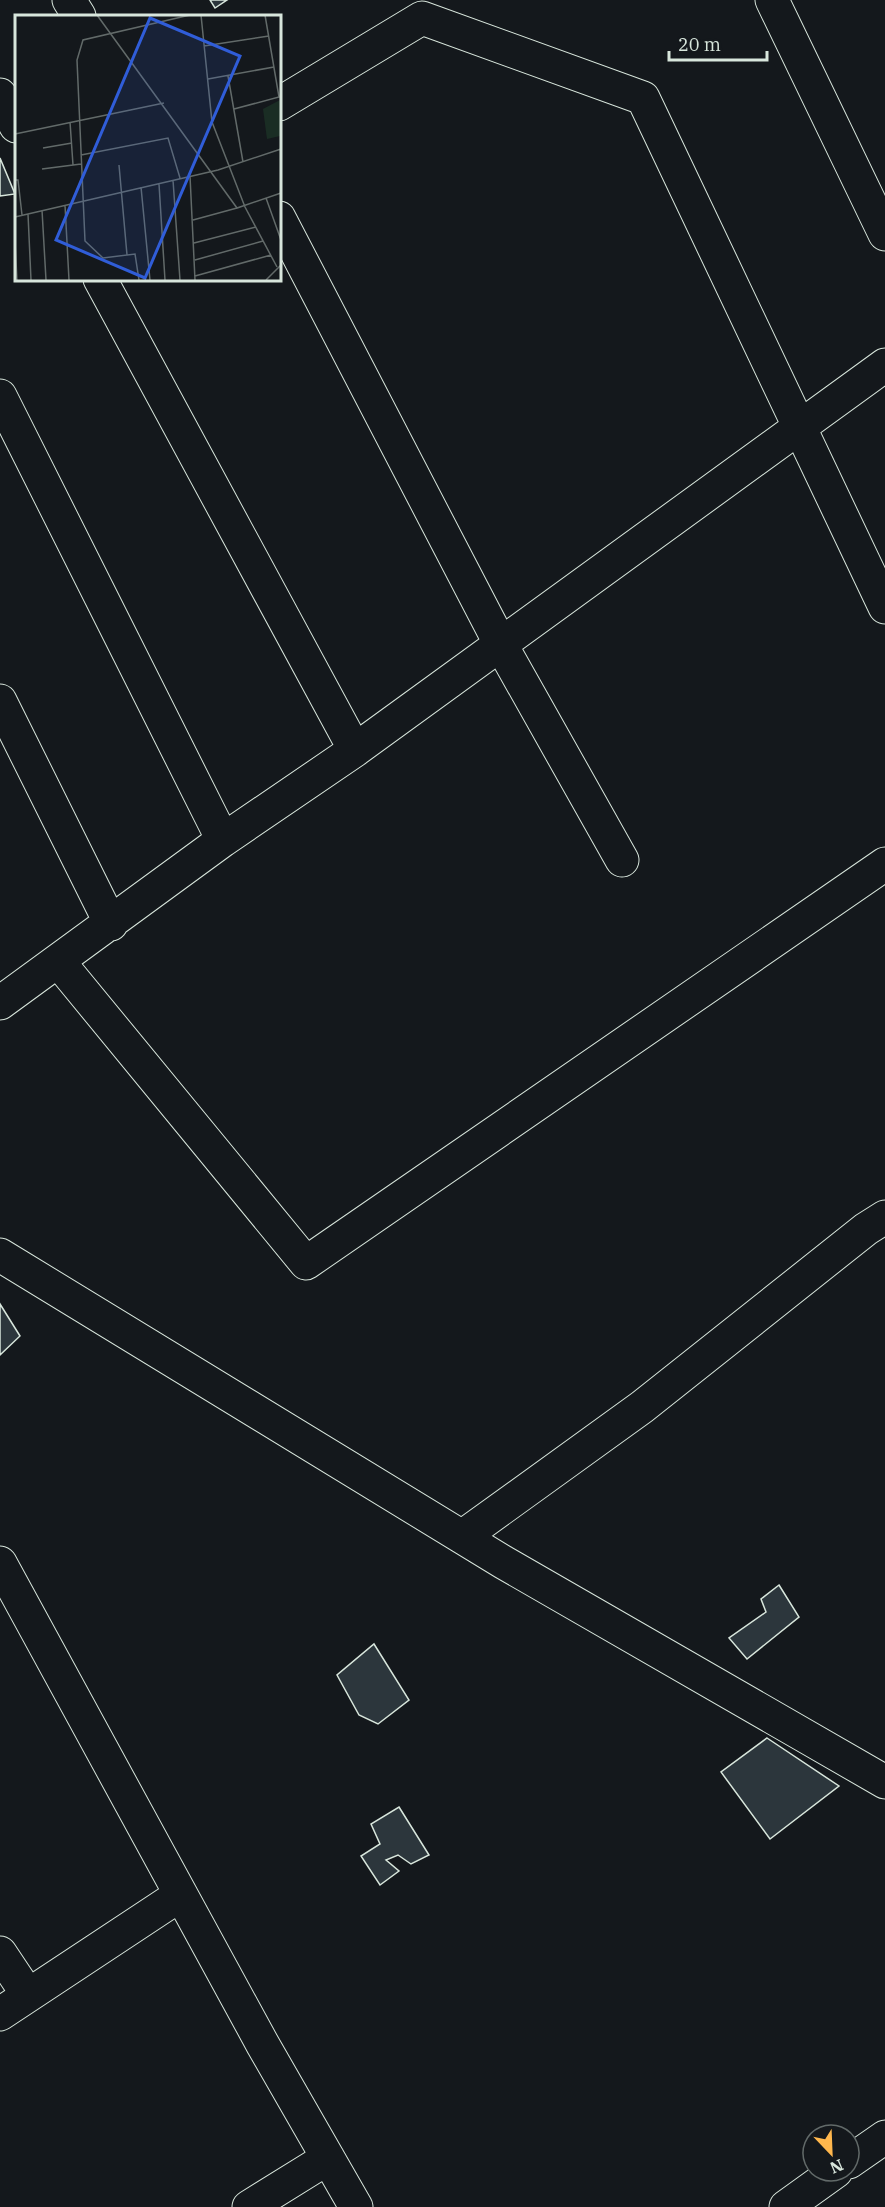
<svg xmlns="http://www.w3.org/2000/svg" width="885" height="2207" viewBox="0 0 885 2207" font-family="'IBM Plex Serif',serif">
<rect width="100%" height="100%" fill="#14181c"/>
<!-- building -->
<path fill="#2c363c" stroke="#d8e6dc" stroke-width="1.5" d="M 210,0 L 227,0 L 215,8 Z
M 0,158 L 15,194 L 0,196 Z
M 0,1304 L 20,1336 L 0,1355 Z
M 779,1585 L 799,1617 L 747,1659 L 729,1638 L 766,1612 L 761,1599 Z
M 374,1644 L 409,1700 L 378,1724 L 359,1715 L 337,1675 Z
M 767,1738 L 839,1786 L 770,1839 L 721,1772 Z
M 399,1807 L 429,1855 L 411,1864 L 398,1855 L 386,1860 L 399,1871 L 380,1885 L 361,1856 L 380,1844 L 371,1824 Z"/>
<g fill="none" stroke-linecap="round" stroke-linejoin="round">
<defs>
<path id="minor" d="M 69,0 L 79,16
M 772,0 L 885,234
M 0,95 L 16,126
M 279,104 L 422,18 L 643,98 L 885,607
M 279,218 L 501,645 L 622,860
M 100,279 L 355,750
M 0,396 L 223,840
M 0,701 L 111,924
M 58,961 L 306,1263 L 885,864
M 0,1003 L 223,840 L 355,750 L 885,365
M 0,1255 L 503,1562 L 885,1782
M 462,1537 L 642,1407 L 866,1229 L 885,1217
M 0,1563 L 263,2045 L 356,2207
M 0,1953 L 28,1995
M 0,2014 L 180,1895
M 849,2162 L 885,2137
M 249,2207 L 328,2158
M 786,2207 L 836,2171"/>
</defs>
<!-- minor casing -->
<use href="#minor" stroke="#d8e6dc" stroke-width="35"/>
<!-- minor -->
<use href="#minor" stroke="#14181c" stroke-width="33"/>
</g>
<!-- overview -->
<g transform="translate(15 15)">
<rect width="266" height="266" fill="#14181c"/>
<path d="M 265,85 L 265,121 L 252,124 L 248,94 Z" fill="#1a2d24"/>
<path fill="none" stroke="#626a69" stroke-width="1.5" d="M 82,0 L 222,193 L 266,178M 186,0 L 197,107 L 230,192 L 262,252M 189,31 L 254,21M 213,61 L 228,147M 193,64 L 259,52M 219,94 L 264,82 L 250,0M 55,107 L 58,150M 0,119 L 149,88M 28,133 L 57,128M 66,140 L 153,123 L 165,163M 104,150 L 112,240M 27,154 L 66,149M 175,161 L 180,265M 0,165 L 3,165 L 7,200M 158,165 L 165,265M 144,169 L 150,265M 126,172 L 135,265M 251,183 L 266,225M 50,190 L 54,265M 27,195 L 31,265M 13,199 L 16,265M 0,202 L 203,155 L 266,134M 178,205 L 222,193M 0,227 L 2,265M 179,228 L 241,212M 180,245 L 248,226M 180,261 L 256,240M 124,265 L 120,239 L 88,243 L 70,226 L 62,45 L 68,25 L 175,0M 251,265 L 266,250"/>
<path fill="#305dd8" fill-opacity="0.15" stroke="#305dd8" stroke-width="3" d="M 135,3 L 225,41 L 130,263 L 41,225 Z"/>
<rect width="266" height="266" fill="none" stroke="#d8e6dc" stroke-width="3"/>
</g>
<!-- north arrow -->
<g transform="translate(831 2153) rotate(157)"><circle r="28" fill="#14181c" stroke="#626a69" stroke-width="1.5"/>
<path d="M0-4.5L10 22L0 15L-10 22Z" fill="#ffb74d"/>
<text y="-9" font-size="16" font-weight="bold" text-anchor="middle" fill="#d8e6dc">N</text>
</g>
<!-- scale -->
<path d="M669 51v9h98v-9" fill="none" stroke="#d8e6dc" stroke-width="3"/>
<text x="678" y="51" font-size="18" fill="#d8e6dc" stroke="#14181c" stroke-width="4.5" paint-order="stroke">20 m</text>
</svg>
